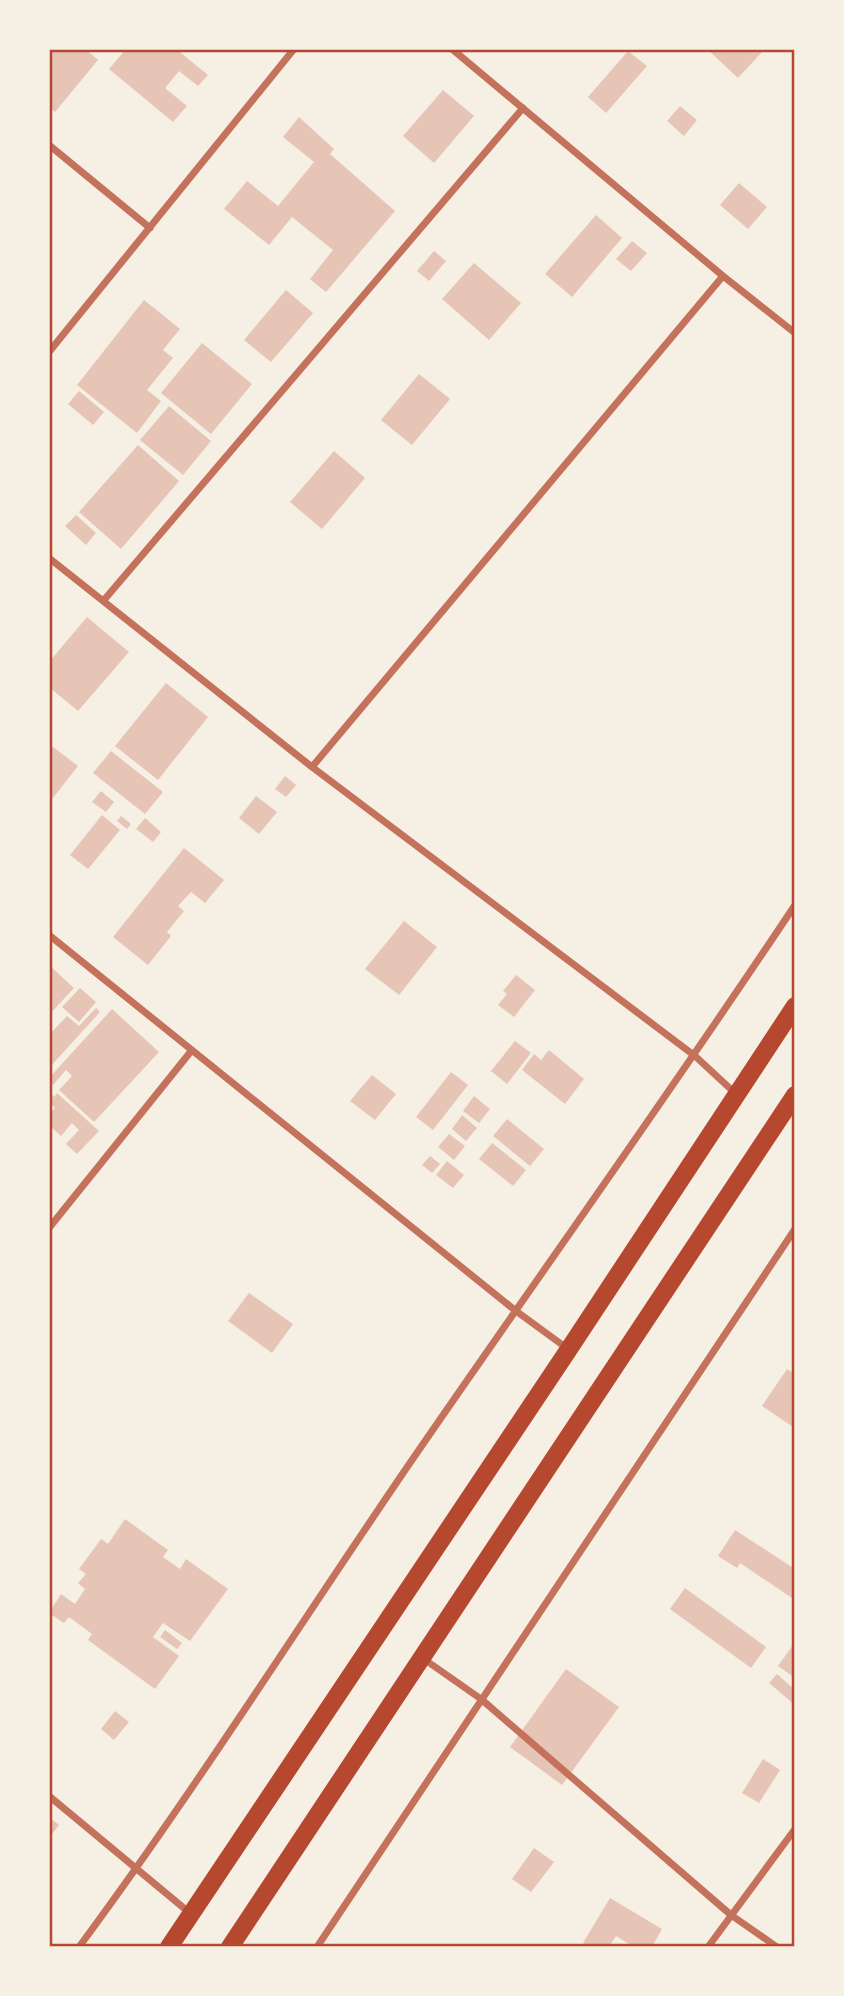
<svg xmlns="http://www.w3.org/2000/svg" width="844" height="1996" viewBox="0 0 844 1996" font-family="Montserrat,sans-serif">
<rect width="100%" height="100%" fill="#f6efe4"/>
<!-- building -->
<path fill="#e6c5b7" d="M 49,49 L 85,49 L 98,60 L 55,112 L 49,107 Z
M 126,49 L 176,49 L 208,75 L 198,86 L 179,71 L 165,88 L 187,106 L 173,122 L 109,69 Z
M 707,49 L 765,49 L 738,78 Z
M 628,51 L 647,66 L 606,113 L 588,97 Z
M 443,90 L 474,116 L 434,163 L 403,136 Z
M 680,106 L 697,120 L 684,136 L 667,121 Z
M 299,117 L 334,149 L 330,154 L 395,211 L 326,292 L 310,279 L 333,250 L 292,217 L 269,245 L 224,209 L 247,181 L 278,206 L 314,162 L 283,137 Z
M 739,183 L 767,207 L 748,229 L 720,205 Z
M 596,215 L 622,238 L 572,297 L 545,274 Z
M 632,241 L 647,253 L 631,271 L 616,259 Z
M 434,251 L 446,261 L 429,281 L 417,271 Z
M 474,263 L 521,303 L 489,340 L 442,299 Z
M 286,290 L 313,313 L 271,362 L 244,340 Z
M 144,300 L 180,329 L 163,350 L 173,358 L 147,390 L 161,401 L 137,433 L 77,385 Z
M 202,343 L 252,384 L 211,434 L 161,393 Z
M 419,374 L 450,399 L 412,445 L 381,420 Z
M 79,391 L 104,412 L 93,425 L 68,404 Z
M 169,406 L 211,441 L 183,475 L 140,440 Z
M 138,445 L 179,481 L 121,549 L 79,512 Z
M 334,451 L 365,478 L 322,529 L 290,502 Z
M 76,515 L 96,533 L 86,545 L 65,526 Z
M 87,617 L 129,652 L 78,711 L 49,687 L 49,662 Z
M 166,683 L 208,717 L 158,780 L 115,746 Z
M 53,747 L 78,766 L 49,803 L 49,752 Z
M 111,751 L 163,792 L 145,814 L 93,773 Z
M 285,776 L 296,785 L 286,797 L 275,789 Z
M 101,791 L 114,802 L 106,812 L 92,802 Z
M 256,796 L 277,812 L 259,834 L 239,818 Z
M 102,815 L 120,830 L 88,869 L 70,855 Z
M 121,816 L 131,824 L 127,829 L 117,821 Z
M 145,818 L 161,832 L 153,842 L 136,829 Z
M 184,848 L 224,880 L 205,903 L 191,892 L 178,906 L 184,911 L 167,932 L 171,936 L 148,965 L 113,937 Z
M 404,921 L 437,947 L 399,995 L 365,969 Z
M 49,965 L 74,988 L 49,1015 Z
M 516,975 L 535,990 L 514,1017 L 498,1005 L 507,994 L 503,991 Z
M 80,988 L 96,1002 L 79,1022 L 62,1007 Z
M 96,1008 L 100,1012 L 49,1068 L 49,1035 L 67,1016 L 79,1026 Z
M 112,1009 L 159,1052 L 94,1122 L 59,1090 L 72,1076 L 66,1070 L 53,1085 L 49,1081 L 49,1078 Z
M 515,1041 L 531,1053 L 507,1084 L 491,1071 Z
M 549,1050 L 584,1079 L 565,1104 L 522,1070 L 534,1054 L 541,1060 Z
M 451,1072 L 468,1085 L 433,1130 L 416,1117 Z
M 372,1075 L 396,1094 L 375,1120 L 350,1101 Z
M 49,1092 L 54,1097 L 57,1093 L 99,1131 L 77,1154 L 66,1144 L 79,1130 L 72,1123 L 61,1136 L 49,1125 L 49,1114 L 55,1108 L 49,1102 Z
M 474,1096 L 490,1109 L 479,1123 L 463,1111 Z
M 462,1115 L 477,1128 L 466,1141 L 452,1129 Z
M 507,1119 L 544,1149 L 530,1166 L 493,1136 Z
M 449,1134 L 465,1146 L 454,1160 L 438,1147 Z
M 492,1143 L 526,1170 L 513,1186 L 479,1159 Z
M 430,1156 L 440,1164 L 432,1173 L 422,1165 Z
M 447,1161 L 464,1175 L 453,1188 L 436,1175 Z
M 249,1293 L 293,1324 L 272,1353 L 228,1321 Z
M 787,1369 L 795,1374 L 793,1427 L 762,1406 Z
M 125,1519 L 168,1550 L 163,1557 L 180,1569 L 186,1559 L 228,1589 L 190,1641 L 163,1623 L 153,1637 L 179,1656 L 155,1689 L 88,1640 L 92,1634 L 69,1617 L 64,1623 L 49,1613 L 61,1594 L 75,1604 L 85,1589 L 78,1583 L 86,1574 L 79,1569 L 101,1539 L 108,1544 Z
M 735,1530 L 795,1569 L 795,1600 L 740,1563 L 737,1568 L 718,1556 Z
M 685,1588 L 766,1647 L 751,1668 L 670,1609 Z
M 165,1630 L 182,1643 L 177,1649 L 160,1637 Z
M 795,1642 L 795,1678 L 778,1666 Z
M 566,1669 L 619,1707 L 562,1785 L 510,1747 Z
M 777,1674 L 795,1690 L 795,1705 L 769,1683 Z
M 115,1711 L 129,1722 L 114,1740 L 101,1729 Z
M 763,1759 L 780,1770 L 759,1803 L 742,1793 Z
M 49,1817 L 59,1825 L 49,1838 Z
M 534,1848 L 554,1862 L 531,1892 L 512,1879 Z
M 610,1898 L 662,1929 L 652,1947 L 634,1947 L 616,1936 L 609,1947 L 590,1947 L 583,1943 Z"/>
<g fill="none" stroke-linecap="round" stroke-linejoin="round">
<!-- minor -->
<path stroke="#c5725c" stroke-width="7" d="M 452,49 L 723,276 L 795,333
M 49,145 L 150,228
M 49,352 L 294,49
M 49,558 L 312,767 L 695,1056 L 736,1094
M 104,600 L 523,108
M 312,767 L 723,276
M 49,935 L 516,1311 L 568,1349
M 49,1228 L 192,1050
M 421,1657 L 481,1699 L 731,1915 L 777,1947
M 49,1796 L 191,1914
M 79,1947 C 196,1789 301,1622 412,1460 C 540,1274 671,1092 795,905
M 317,1947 L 795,1229
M 708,1947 L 795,1829"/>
<!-- primary -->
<path stroke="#b5482f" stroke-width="18" d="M 169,1947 L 569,1349 L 795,1006
M 230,1947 L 795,1095"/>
</g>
<!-- border -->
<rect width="844" height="1996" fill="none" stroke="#f6efe4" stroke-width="102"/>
<rect x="51" y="51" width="742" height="1894" fill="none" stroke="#b5482f" stroke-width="2.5"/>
</svg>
